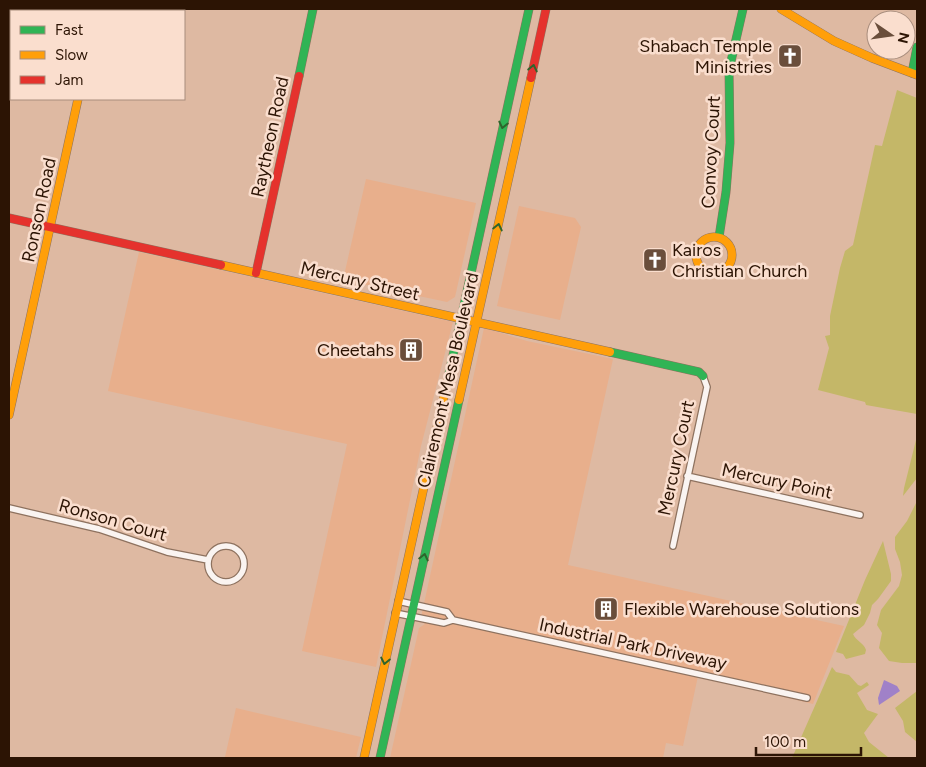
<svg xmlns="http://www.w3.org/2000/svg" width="926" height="767" viewBox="0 0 926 767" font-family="Figtree,sans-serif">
<rect width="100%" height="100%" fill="#deb9a2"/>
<!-- built -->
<path fill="#e8af8c" d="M 366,179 L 476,203 L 455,297 L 447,302 L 343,280 Z
M 519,206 L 575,218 L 581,227 L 560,320 L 497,306 Z
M 139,252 L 453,322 L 421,446 L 376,667 L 302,651 L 347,444 L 108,391 Z
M 484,328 L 527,341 L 613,359 L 568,565 L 844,626 L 813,704 L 698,676 L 683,746 L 666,743 L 663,758 L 390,758 L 419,628 L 425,624 L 420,622 Z
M 236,708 L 361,737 L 356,758 L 231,758 L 225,757 Z"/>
<!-- green -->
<path fill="#c4b768" d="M 897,90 L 917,98 L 917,414 L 866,405 L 865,402 L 818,390 L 829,348 L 825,336 L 830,335 L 830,316 L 840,268 L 845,251 L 853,245 L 875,145 L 882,146 Z
M 917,436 L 917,478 L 903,496 L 904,488 Z
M 917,501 L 917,663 L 902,663 L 889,661 L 879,648 L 882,633 L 877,625 L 881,610 L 899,586 L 902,575 L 900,562 L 895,549 L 895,537 L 907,521 Z
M 883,541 L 891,574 L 891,581 L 878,599 L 872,605 L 870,613 L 864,625 L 853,634 C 856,641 864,643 866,650 L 865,654 L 846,659 L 843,654 L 836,652 L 865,580 Z
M 832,667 L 836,672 L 849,675 L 858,685 L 861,686 L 867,682 L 869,685 L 857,693 L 867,710 L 878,714 L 864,733 L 869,742 L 889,758 L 792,758 Z
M 917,691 L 917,742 L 905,732 L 903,721 L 895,708 Z"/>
<!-- water -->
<path fill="#a081c8" d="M 884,680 L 897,686 L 900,691 L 879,705 L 878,698 Z"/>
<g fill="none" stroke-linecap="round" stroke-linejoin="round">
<defs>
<path id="street" d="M 687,476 L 860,515
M 9,508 L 99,529 L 167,552 L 208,560
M 673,546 L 707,387 L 703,376
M208 564a18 18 0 1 1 36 0a18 18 0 1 1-36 0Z
M 398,601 L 447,612 L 453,620
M 395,613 L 444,623 L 453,620 L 807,698"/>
<path id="fast" d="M 912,73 L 917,47
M 299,76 L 313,9
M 719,237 L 726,192 L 730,143 L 729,70 L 743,9
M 610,352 L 699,372 L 703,376
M 448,378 L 529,9
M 380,758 L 459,400"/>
<path id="slow" d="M 98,9 L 98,11
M 781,9 L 834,41 L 872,58 L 917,75
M696 255a18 18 0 1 1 36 0a18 18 0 1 1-36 0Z
M 221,265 L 610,352
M 459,400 L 531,78
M 9,415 L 78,99
M 364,758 L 448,378"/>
<path id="jam" d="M 531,78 L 546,9
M 9,218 L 221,265
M 256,273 L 299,76"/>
</defs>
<!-- street casing -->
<use href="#street" stroke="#8e725f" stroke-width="8"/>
<!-- fast casing -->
<use href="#fast" stroke="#8e725f" stroke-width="9"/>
<!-- slow casing -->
<use href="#slow" stroke="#8e725f" stroke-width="9"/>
<!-- jam casing -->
<use href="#jam" stroke="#8e725f" stroke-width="9"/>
<!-- street -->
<use href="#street" stroke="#faf4f1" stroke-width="5.5"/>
<!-- fast -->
<use href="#fast" stroke="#30b455" stroke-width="8"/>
<!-- slow -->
<use href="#slow" stroke="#ff9f0a" stroke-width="8"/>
<!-- jam -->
<use href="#jam" stroke="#e5322d" stroke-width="8"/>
</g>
<!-- one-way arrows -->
<defs><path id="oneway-chevron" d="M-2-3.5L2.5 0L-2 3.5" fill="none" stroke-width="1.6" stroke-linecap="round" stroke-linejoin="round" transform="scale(1.25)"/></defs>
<g stroke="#2e642c">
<use href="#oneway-chevron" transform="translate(533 68) rotate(-78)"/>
<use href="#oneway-chevron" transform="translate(503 125) rotate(103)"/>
<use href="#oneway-chevron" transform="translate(498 227) rotate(-77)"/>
<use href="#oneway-chevron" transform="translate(424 557) rotate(-77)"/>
<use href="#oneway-chevron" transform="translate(385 661) rotate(102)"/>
</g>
<!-- icons -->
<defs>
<symbol id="church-square" viewBox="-11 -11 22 22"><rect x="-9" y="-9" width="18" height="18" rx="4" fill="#6a4e3b" stroke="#fadece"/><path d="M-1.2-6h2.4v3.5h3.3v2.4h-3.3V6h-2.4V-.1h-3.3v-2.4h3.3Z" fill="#fff"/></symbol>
<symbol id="building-square" viewBox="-11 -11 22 22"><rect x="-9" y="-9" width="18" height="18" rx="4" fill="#6a4e3b" stroke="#fadece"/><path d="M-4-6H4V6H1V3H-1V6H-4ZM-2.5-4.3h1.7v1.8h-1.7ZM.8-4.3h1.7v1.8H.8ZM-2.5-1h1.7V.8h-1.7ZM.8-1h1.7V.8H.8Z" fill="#fff"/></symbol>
</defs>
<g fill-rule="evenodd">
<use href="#church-square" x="776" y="42" width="28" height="28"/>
<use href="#church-square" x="641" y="246" width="28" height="28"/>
<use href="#building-square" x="397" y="336" width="28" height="28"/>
<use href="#building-square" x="592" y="595" width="28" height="28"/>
</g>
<g text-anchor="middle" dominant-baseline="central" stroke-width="5" stroke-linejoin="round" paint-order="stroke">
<!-- poi labels -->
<g font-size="18" fill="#2c1404" stroke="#fadece" text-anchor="end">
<text x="772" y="46">Shabach Temple<tspan x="772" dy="21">Ministries</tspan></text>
<text x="672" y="250" text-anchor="start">Kairos<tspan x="672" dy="21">Christian Church</tspan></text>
<text x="394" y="350">Cheetahs</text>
<text x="624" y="609" text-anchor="start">Flexible Warehouse Solutions</text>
</g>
<!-- street labels -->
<g font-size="18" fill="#2c1404" stroke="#fadece">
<text transform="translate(270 137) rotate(-78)">Raytheon Road</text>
<text transform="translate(711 152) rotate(-87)">Convoy Court</text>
<text transform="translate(39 210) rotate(-78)">Ronson Road</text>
<text transform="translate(360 281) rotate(13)">Mercury Street</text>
<text transform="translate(448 380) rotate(-77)">Clairemont Mesa Boulevard</text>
<text transform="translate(676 458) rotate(-78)">Mercury Court</text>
<text transform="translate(777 481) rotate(12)">Mercury Point</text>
<text transform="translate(113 520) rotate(16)">Ronson Court</text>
<text transform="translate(633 644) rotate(12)">Industrial Park Driveway</text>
</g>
</g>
<!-- border -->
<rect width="926" height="767" fill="none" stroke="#2c1404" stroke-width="20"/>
<!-- legend -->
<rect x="10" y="10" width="175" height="90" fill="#fadece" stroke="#a88d7d"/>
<rect x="20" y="26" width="25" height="8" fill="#30b455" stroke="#a88d7d"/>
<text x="55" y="35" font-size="15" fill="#2c1404">Fast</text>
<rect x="20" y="51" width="25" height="8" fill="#ff9f0a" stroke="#a88d7d"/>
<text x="55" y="60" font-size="15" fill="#2c1404">Slow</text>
<rect x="20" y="76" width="25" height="8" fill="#e5322d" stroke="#a88d7d"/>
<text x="55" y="85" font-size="15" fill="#2c1404">Jam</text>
<!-- north arrow -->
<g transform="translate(891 35) rotate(103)"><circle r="24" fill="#fadece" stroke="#a88d7d"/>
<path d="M0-4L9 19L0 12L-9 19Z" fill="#6a4e3b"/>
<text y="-8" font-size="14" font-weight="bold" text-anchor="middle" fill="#2c1404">N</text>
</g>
<!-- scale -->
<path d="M756 747v8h105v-8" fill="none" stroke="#2c1404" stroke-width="2.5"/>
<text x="764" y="747" font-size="15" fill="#2c1404" stroke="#fadece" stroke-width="4" paint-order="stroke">100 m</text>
</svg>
